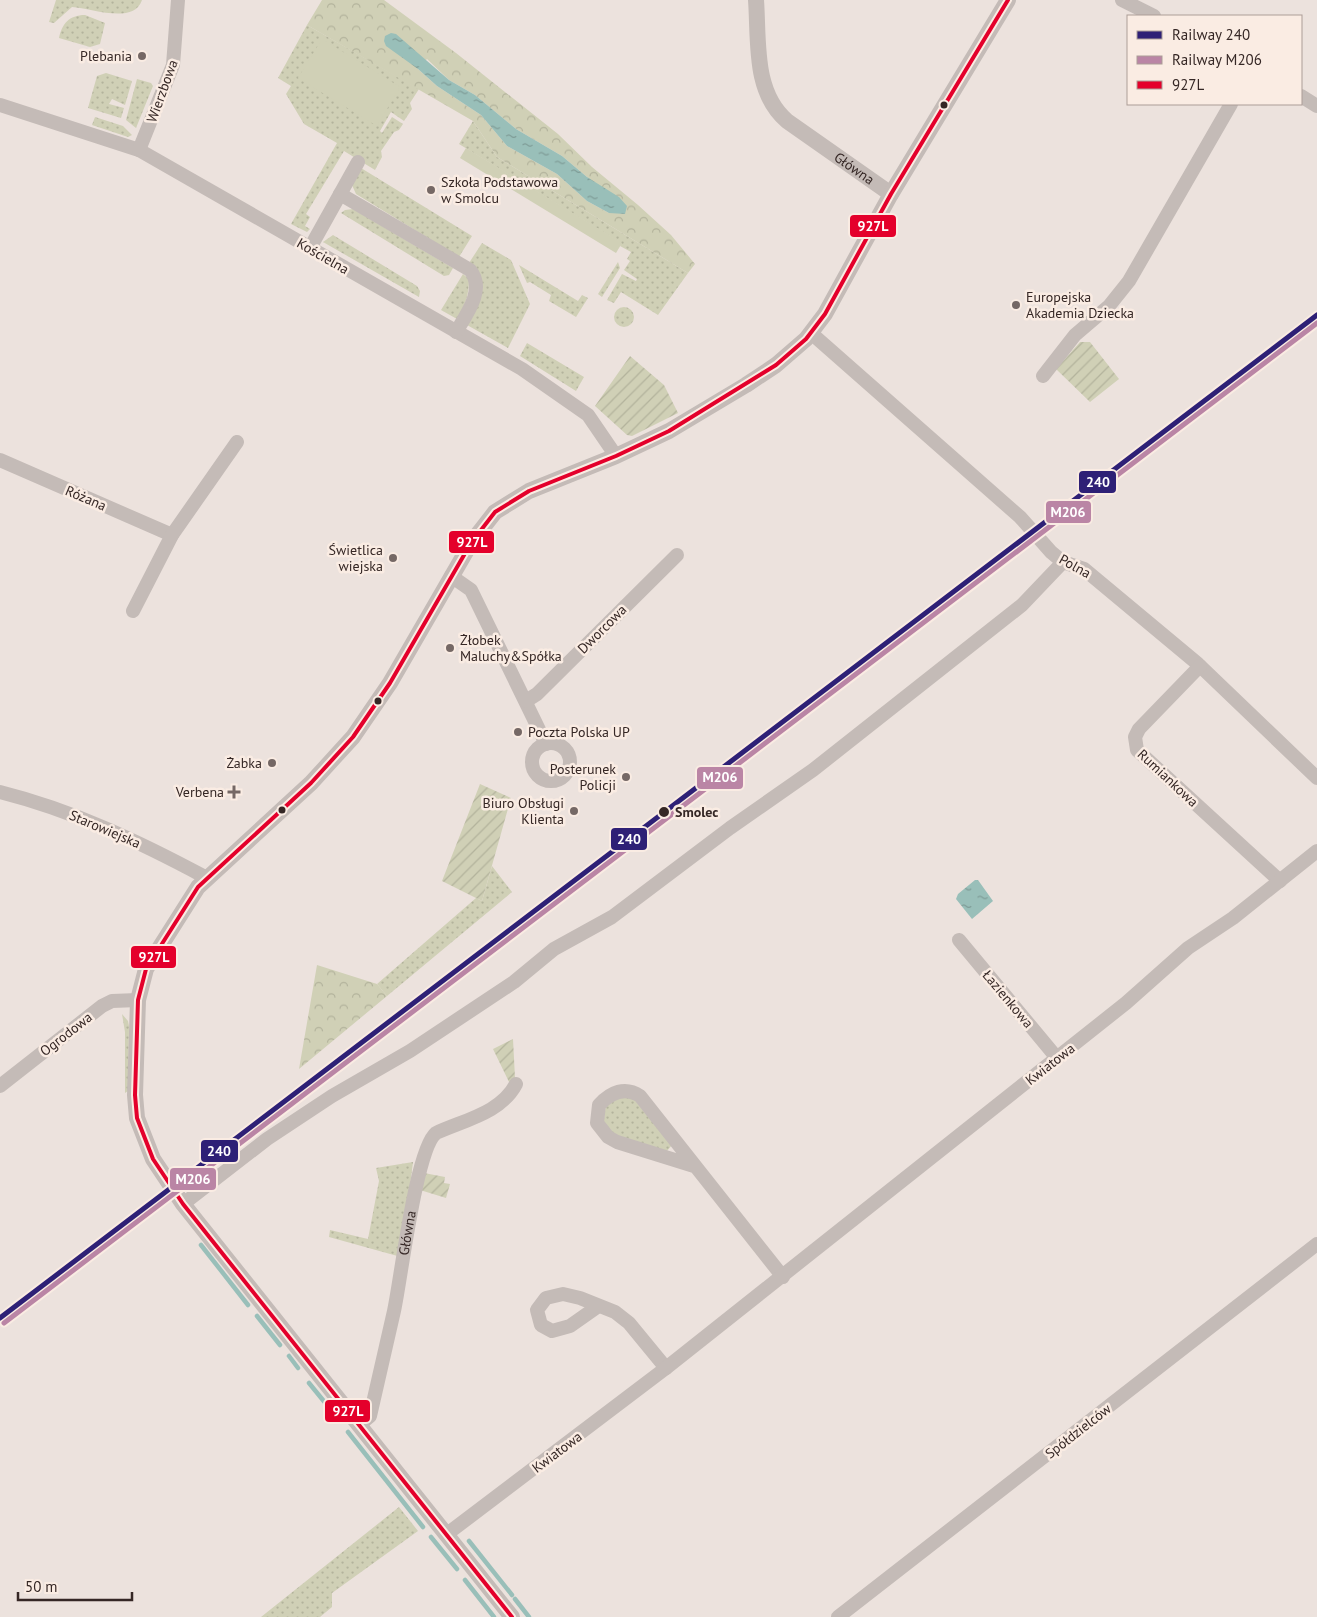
<svg xmlns="http://www.w3.org/2000/svg" width="1317" height="1617" viewBox="0 0 1317 1617" font-family="'PT Sans',sans-serif">
<defs>
<pattern id="grass-dots" width="8" height="8" patternUnits="userSpaceOnUse" patternTransform="scale(1.25)"><rect width="8" height="8" fill="#d0d0b6"/><path d="M2 2h.1M6 6h.1" fill="none" stroke="#b3b39c" stroke-width="1.8" stroke-linecap="round"/></pattern>
<pattern id="forest-crowns" width="20" height="18" patternUnits="userSpaceOnUse" patternTransform="scale(1.25)"><rect width="20" height="18" fill="#d0d0b6"/><path d="M2 6a3 3 0 1 1 6 0M12 15a3 3 0 1 1 6 0" fill="none" stroke="#b3b39c"/></pattern>
<pattern id="garden-furrows" width="10" height="10" patternUnits="userSpaceOnUse" patternTransform="scale(1.25)"><rect width="10" height="10" fill="#d0d0b6"/><path d="M-1 1l2-2M0 10L10 0M9 11l2-2" fill="none" stroke="#b3b39c"/></pattern>
<pattern id="water-ripples" width="26" height="14" patternUnits="userSpaceOnUse" patternTransform="scale(1.25)"><rect width="26" height="14" fill="#99bfb9"/><path d="M2 4q2-2 4 0t4 0M15 11q2-2 4 0t4 0" fill="none" stroke="#7e9b96"/></pattern>
</defs>
<rect width="100%" height="100%" fill="#ece2dd"/>
<!-- grass -->
<path fill="url(#grass-dots)" d="M 56,0 L 142,0 C 134,25 91,8 72,7 L 54,23 L 49,22 Z
M 85,15 L 105,23 L 100,44 L 90,47 L 59,38 C 62,24 69,15 85,15 Z
M 307,25 L 419,89 L 410,103 L 412,109 L 404,121 L 391,112 L 380,131 L 382,133 L 392,117 L 403,124 L 399,130 L 394,132 L 381,151 L 382,157 L 375,170 L 344,151 L 306,214 L 310,217 L 305,226 L 310,229 L 307,232 L 291,224 L 337,143 L 304,124 L 286,94 L 291,86 L 278,78 Z
M 106,73 L 132,81 L 125,105 L 112,99 L 109,104 L 124,108 L 121,118 L 88,108 L 97,76 Z
M 137,79 L 151,83 L 153,86 L 136,128 L 126,120 Z
M 95,117 L 123,126 L 132,135 L 128,137 L 92,125 Z
M 473,121 L 497,157 L 688,273 L 658,315 L 621,292 L 614,303 L 607,300 L 622,274 L 636,281 L 637,279 L 624,270 L 630,261 L 627,259 L 631,252 L 620,246 L 621,243 L 459,144 Z
M 361,168 L 472,236 L 459,257 L 356,194 L 352,185 Z
M 353,209 L 453,268 L 449,275 L 444,276 L 341,213 L 345,210 Z
M 333,235 L 417,286 L 420,291 L 419,297 L 323,242 Z
M 482,243 L 511,260 L 530,304 L 508,348 L 467,325 L 476,310 L 469,263 Z
M 618,262 L 620,268 L 602,297 L 598,294 Z
M 519,265 L 578,301 L 582,295 L 588,298 L 576,317 L 549,301 L 551,295 L 530,282 L 527,283 Z
M 463,274 L 469,279 C 469,295 465,306 457,319 L 441,310 Z
M614 317a10 10 0 1 1 20 0a10 10 0 1 1-20 0Z
M 527,343 L 584,377 L 576,391 L 520,356 Z
M 492,866 L 512,892 L 387,996 L 377,984 L 476,898 L 482,901 Z
M 122,1014 L 128,1021 L 129,1026 L 128,1091 L 125,1093 L 125,1032 Z
M 625,1096 L 634,1099 L 672,1145 L 667,1151 L 618,1137 L 603,1126 L 606,1104 Z
M 413,1162 L 401,1257 L 329,1237 L 330,1230 L 368,1239 L 379,1181 L 376,1168 Z
M 399,1507 L 418,1531 L 332,1593 L 332,1607 L 320,1617 L 261,1617 Z"/>
<!-- forest -->
<path fill="url(#forest-crowns)" fill-rule="evenodd" d="M 322,0 L 384,0 L 456,53 L 558,134 L 592,167 L 638,205 L 671,235 L 695,264 L 688,273 L 497,157 L 473,121 L 307,25 ZM 427,59 L 449,80 L 475,95 L 516,129 L 562,156 L 587,177 L 609,213 L 587,201 L 557,174 L 507,146 L 481,115 L 437,86 L 418,69 Z
M 317,965 L 377,984 L 387,996 L 299,1069 Z"/>
<!-- garden -->
<path fill="url(#garden-furrows)" d="M 1080,342 L 1090,342 L 1119,379 L 1090,402 L 1056,369 Z
M 630,356 L 664,385 L 678,413 L 632,436 L 627,435 L 595,406 Z
M 480,784 L 511,798 L 482,901 L 442,881 Z
M 513,1039 L 515,1078 L 510,1084 L 493,1049 Z
M 424,1173 L 445,1177 L 444,1183 L 450,1184 L 446,1198 L 420,1190 Z"/>
<!-- pitch -->
<path fill="#d0d0b6" d="M 322,39 L 400,87 L 377,126 L 298,78 Z
M 466,148 L 622,243 L 616,253 L 460,158 Z"/>
<!-- water -->
<path fill="url(#water-ripples)" d="M 391,33 L 396,34 L 449,80 L 475,95 L 516,129 L 562,156 L 587,177 L 619,197 L 627,206 L 625,214 L 609,213 L 587,201 L 557,174 L 507,146 L 481,115 L 437,86 L 418,69 L 386,46 L 384,41 L 385,36 Z
M 975,880 L 978,880 L 993,901 L 972,919 L 956,899 L 958,894 Z"/>
<g fill="none" stroke-linecap="round" stroke-linejoin="round">
<!-- stream -->
<path stroke="#99bfb9" stroke-width="4.5" d="M 201,1245 L 248,1305
M 257,1316 L 280,1345
M 289,1356 L 298,1368
M 309,1383 L 340,1421
M 348,1432 L 423,1527
M 431,1537 L 457,1569
M 469,1541 L 512,1595
M 465,1580 L 494,1617
M 515,1599 L 529,1617"/>
<!-- minor -->
<g stroke="#c4bbb7" stroke-width="14">
<path d="M 1122,0 L 1154,16"/>
<path d="M 1301,96 L 1317,106"/>
<path d="M 0,105 L 139,150 L 522,369 L 588,415 L 616,456"/>
<path d="M 139,150 L 173,65 L 178,0"/>
<path d="M 340,194 L 470,270 C 486,289 466,315 456,332"/>
<path d="M 310,248 L 358,162"/>
<path d="M 811,333 L 1020,517 L 1051,552 L 1063,562 L 1084,569 L 1198,664 L 1317,778"/>
<path d="M 1043,376 L 1075,335 L 1109,306 L 1129,281 L 1231,104"/>
<path d="M 0,460 L 172,535"/>
<path d="M 451,576 L 471,590 L 546,744"/>
<path d="M 133,611 L 172,535 L 237,442"/>
<path d="M 1200,666 L 1139,729 L 1135,737 L 1137,750 L 1280,881"/>
<path d="M 526,701 L 537,694 L 677,555"/>
<circle cx="551" cy="762" r="19"/>
<path d="M 0,792 C 72,810 140,842 205,877"/>
<path d="M 959,940 L 1057,1058"/>
<path d="M 0,1086 L 102,1006 L 112,1001 L 138,1000"/>
<path d="M 694,1166 L 617,1142 L 608,1137 L 597,1123 L 599,1105 C 611,1092 625,1086 640,1096 L 783,1277"/>
<path d="M 183,1204 L 267,1139 L 332,1096 L 410,1051 L 514,982 L 554,949 L 612,917 L 730,828 L 813,770 L 1022,605 L 1063,562"/>
<path d="M 597,1307 L 570,1326 L 552,1331 L 541,1325 L 537,1310 L 546,1298 L 563,1294 L 580,1298 L 615,1312 L 629,1323 L 666,1368"/>
<path id="s1" d="M 359,1425 L 370,1416 C 378,1381 386,1346 394,1311 C 401,1279 416,1149 436,1133 C 464,1120 501,1113 516,1084"/>
<path d="M 447,1534 L 666,1368 L 1126,1003 L 1188,948 L 1233,918 L 1317,851"/>
<path d="M 838,1617 L 1317,1244"/>
</g>
<!-- tertiary -->
<g stroke="#c4bbb7" stroke-width="16">
<path id="s2" d="M 756,0 C 759,41 753,92 787,121 L 891,194"/>
<path d="M 512,1617 L 183,1204 L 153,1159 L 137,1118 L 135,1095 L 138,1000 L 146,969 L 198,887 L 311,783 L 353,737 L 390,683 L 471,543 L 495,512 L 529,491 L 616,456 L 669,431 L 746,385 L 776,365 L 806,339 L 825,314 L 891,194 L 1008,0"/>
</g>
<defs>
<path id="bus-1" d="M 512,1617 L 183,1204 L 153,1159 L 137,1118 L 135,1095 L 138,1000 L 146,969 L 198,887 L 311,783 L 353,737 L 390,683 L 471,543 L 495,512 L 529,491 L 616,456 L 669,431 L 776,365 L 806,339 L 825,314 L 891,194 L 1008,0"/>
</defs>
<!-- bus-1 casing -->
<use href="#bus-1" stroke="#faece3" stroke-width="8"/>
<!-- bus-1 -->
<use href="#bus-1" stroke="#e4002b" stroke-width="4"/>
<defs>
<path id="rail-1" d="M 0,1318 L 1317,315"/>
<path id="rail-2" d="M 4,1323 L 1317,323"/>
</defs>
<!-- rail-1 casing -->
<use href="#rail-1" stroke="#faece3" stroke-width="9"/>
<!-- rail-2 casing -->
<use href="#rail-2" stroke="#faece3" stroke-width="9"/>
<!-- rail-1 -->
<use href="#rail-1" stroke="#2e2076" stroke-width="5"/>
<!-- rail-2 -->
<use href="#rail-2" stroke="#ba85a5" stroke-width="5"/>
</g>
<!-- markers -->
<g fill="#756865" stroke="#faece3" stroke-width="2">
<circle cx="142" cy="56" r="5"/>
<circle cx="431" cy="190" r="5"/>
<circle cx="1016" cy="305" r="5"/>
<circle cx="393" cy="558" r="5"/>
<circle cx="450" cy="648" r="5"/>
<circle cx="518" cy="732" r="5"/>
<circle cx="272" cy="763" r="5"/>
<circle cx="626" cy="777" r="5"/>
<path d="M231.5 784.5h5v5h5v5h-5v5h-5v-5h-5v-5h5z"/>
<circle cx="574" cy="811" r="5"/>
</g>
<g fill="#352725" stroke="#faece3" stroke-width="2">
<circle cx="944" cy="105" r="4.5"/>
<circle cx="378" cy="701" r="4.5"/>
<circle cx="282" cy="810" r="4.5"/>
<circle cx="664" cy="812" r="6"/>
</g>
<g text-anchor="middle" dominant-baseline="central" stroke-width="5" stroke-linejoin="round" paint-order="stroke">
<!-- poi labels -->
<g font-size="14" fill="#352725" stroke="#faece3" text-anchor="end">
<text x="132" y="56">Plebania</text>
<text x="441" y="182" text-anchor="start">Szkoła Podstawowa<tspan x="441" dy="16">w Smolcu</tspan></text>
<text x="1026" y="297" text-anchor="start">Europejska<tspan x="1026" dy="16">Akademia Dziecka</tspan></text>
<text x="383" y="550">Świetlica<tspan x="383" dy="16">wiejska</tspan></text>
<text x="460" y="640" text-anchor="start">Żłobek<tspan x="460" dy="16">Maluchy&amp;Spółka</tspan></text>
<text x="528" y="732" text-anchor="start">Poczta Polska UP</text>
<text x="262" y="763">Żabka</text>
<text x="616" y="769">Posterunek<tspan x="616" dy="16">Policji</tspan></text>
<text x="224" y="792">Verbena</text>
<text x="564" y="803">Biuro Obsługi<tspan x="564" dy="16">Klienta</tspan></text>
</g>
<!-- street labels -->
<g font-size="14" fill="#352725" stroke="#faece3">
<text transform="translate(162 91) rotate(-70)">Wierzbowa</text>
<text stroke="none"><textPath href="#s2" startOffset="211">Główna</textPath></text>
<text transform="translate(323 256) rotate(30)">Kościelna</text>
<text transform="translate(86 498) rotate(23)">Różana</text>
<text transform="translate(1075 566) rotate(29)">Polna</text>
<text transform="translate(602 629) rotate(-45)">Dworcowa</text>
<text transform="translate(1168 778) rotate(43)">Rumiankowa</text>
<text transform="translate(105 829) rotate(23)">Starowiejska</text>
<text transform="translate(1008 999) rotate(50)">Łazienkowa</text>
<text transform="translate(66 1034) rotate(-38)">Ogrodowa</text>
<text transform="translate(1050 1064) rotate(-38)">Kwiatowa</text>
<text stroke="none"><textPath href="#s1" startOffset="201">Główna</textPath></text>
<text transform="translate(1078 1431) rotate(-38)">Spółdzielców</text>
<text transform="translate(557 1452) rotate(-37)">Kwiatowa</text>
</g>
<!-- stop labels -->
<g font-size="14" font-weight="bold" fill="#352725" stroke="#faece3" text-anchor="start">
<text x="675" y="812">Smolec</text>
</g>
</g>
<g stroke="#faece3" stroke-width="2">
<rect x="849" y="214" width="48" height="24" rx="5" fill="#e4002b"/>
<rect x="1078" y="470" width="39" height="24" rx="5" fill="#2e2076"/>
<rect x="1045" y="500" width="47" height="24" rx="5" fill="#ba85a5"/>
<rect x="448" y="530" width="47" height="24" rx="5" fill="#e4002b"/>
<rect x="696" y="766" width="48" height="24" rx="5" fill="#ba85a5"/>
<rect x="610" y="827" width="38" height="24" rx="5" fill="#2e2076"/>
<rect x="130" y="945" width="47" height="24" rx="5" fill="#e4002b"/>
<rect x="200" y="1139" width="39" height="24" rx="5" fill="#2e2076"/>
<rect x="169" y="1167" width="48" height="24" rx="5" fill="#ba85a5"/>
<rect x="324" y="1399" width="47" height="24" rx="5" fill="#e4002b"/>
</g>
<g font-size="14" text-anchor="middle" font-weight="bold" fill="#fff">
<text x="873" y="231">927L</text>
<text x="1098" y="487">240</text>
<text x="1068" y="517">M206</text>
<text x="472" y="547">927L</text>
<text x="720" y="782">M206</text>
<text x="629" y="844">240</text>
<text x="154" y="962">927L</text>
<text x="219" y="1156">240</text>
<text x="193" y="1184">M206</text>
<text x="348" y="1416">927L</text>
</g>
<!-- legend -->
<rect x="1127" y="15" width="175" height="90" fill="#faece3" stroke="#ab9d97"/>
<rect x="1137" y="31" width="25" height="8" fill="#2e2076" stroke="#ab9d97"/>
<text x="1172" y="40" font-size="15" fill="#352725">Railway 240</text>
<rect x="1137" y="56" width="25" height="8" fill="#ba85a5" stroke="#ab9d97"/>
<text x="1172" y="65" font-size="15" fill="#352725">Railway M206</text>
<rect x="1137" y="81" width="25" height="8" fill="#e4002b" stroke="#ab9d97"/>
<text x="1172" y="90" font-size="15" fill="#352725">927L</text>
<!-- scale -->
<path d="M18 1592v8h114v-8" fill="none" stroke="#352725" stroke-width="2.5"/>
<text x="25" y="1592" font-size="15" fill="#352725" stroke="#faece3" stroke-width="4" paint-order="stroke">50 m</text>
</svg>
